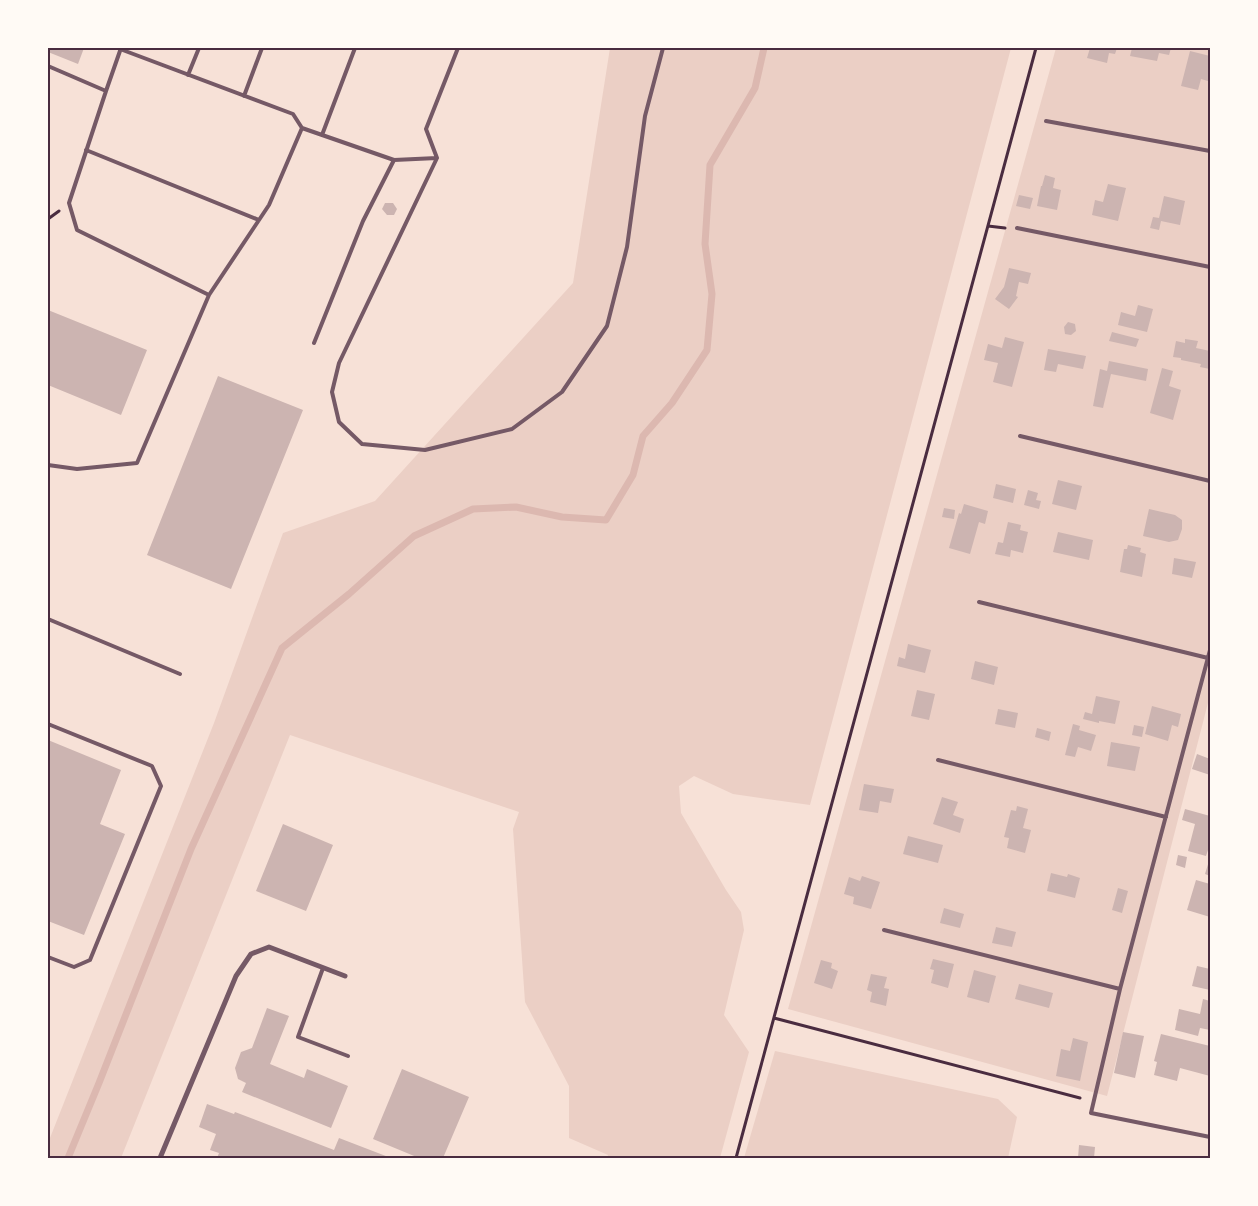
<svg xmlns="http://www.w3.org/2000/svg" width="1258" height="1206" viewBox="0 0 1258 1206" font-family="Lato,sans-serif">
<rect width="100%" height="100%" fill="#f7e1d7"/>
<!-- green -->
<path fill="#ebcfc5" d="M 610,48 L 1011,48 L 810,805 L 733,794 L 694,776 L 679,786 L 681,813 L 726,890 L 741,912 L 744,930 L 724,1015 L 749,1052 L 720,1158 L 607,1158 L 608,1155 L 569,1138 L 569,1086 L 525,1002 L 513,829 L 519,812 L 290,735 L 121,1158 L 48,1158 L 48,1143 L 214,723 L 283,533 L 375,501 L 573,283 Z
M 1056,48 L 1210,48 L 1210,695 L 1107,1096 L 788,1009 Z
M 775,1051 L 998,1099 L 1017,1117 L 1008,1158 L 744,1158 Z"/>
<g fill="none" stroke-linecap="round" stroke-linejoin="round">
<!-- stream -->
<path stroke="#dcb8b0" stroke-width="7" d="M 68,1158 L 99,1083 L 191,849 L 282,648 L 349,594 L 414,536 L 473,509 L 516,507 L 562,517 L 606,520 L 633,475 L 643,436 L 672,403 L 707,350 L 712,294 L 705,244 L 710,165 L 755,88 L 764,48"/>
</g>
<!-- building -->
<path fill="#ccb4b1" d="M 48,48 L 84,48 L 78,64 L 48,52 Z
M 1090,48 L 1117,48 L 1115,54 L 1109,53 L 1107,63 L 1087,58 Z
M 1132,48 L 1171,48 L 1169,55 L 1159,53 L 1157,61 L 1130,56 Z
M 1190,51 L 1210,56 L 1210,69 L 1208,81 L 1201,79 L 1198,90 L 1181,86 Z
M 1045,175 L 1055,178 L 1053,188 L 1061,190 L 1057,210 L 1037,206 L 1041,186 L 1042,186 Z
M 1108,184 L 1126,188 L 1118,221 L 1092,215 L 1095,200 L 1103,202 Z
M 1019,195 L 1033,198 L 1030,209 L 1016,206 Z
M 1164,196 L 1185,201 L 1180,225 L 1161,221 L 1159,230 L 1150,228 L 1153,217 L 1159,218 Z
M 385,203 L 393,203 L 397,209 L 394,215 L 387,215 L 382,209 Z
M 1009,268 L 1031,273 L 1028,284 L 1019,282 L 1016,296 L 1018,297 L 1009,309 L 995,299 L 1004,287 Z
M 1138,305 L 1153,309 L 1147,332 L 1118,325 L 1121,312 L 1135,316 Z
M 48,310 L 147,350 L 121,415 L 48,385 Z
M 1068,322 L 1075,324 L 1076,331 L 1071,335 L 1065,334 L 1064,327 Z
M 1112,332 L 1139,339 L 1136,347 L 1109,341 Z
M 1005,337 L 1024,342 L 1012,387 L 993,382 L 998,363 L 984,360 L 988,344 L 1002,348 Z
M 1185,339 L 1198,341 L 1196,348 L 1210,351 L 1210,369 L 1200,367 L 1201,364 L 1181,360 L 1181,358 L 1173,357 L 1176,341 L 1185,343 Z
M 1048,349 L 1086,356 L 1083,369 L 1058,364 L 1056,372 L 1044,370 Z
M 1109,361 L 1148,369 L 1146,381 L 1111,374 L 1103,408 L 1093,406 L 1100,369 L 1107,371 Z
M 1162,368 L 1173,371 L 1169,386 L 1181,390 L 1173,420 L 1150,413 Z
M 218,376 L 303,410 L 231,589 L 147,555 Z
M 1058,480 L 1082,486 L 1076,510 L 1052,504 Z
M 996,484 L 1016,489 L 1013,503 L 993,498 Z
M 1028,490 L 1038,493 L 1036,500 L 1041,501 L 1039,509 L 1024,505 Z
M 964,504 L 988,511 L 985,524 L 979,522 L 970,554 L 949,548 L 959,513 L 961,514 Z
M 944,508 L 955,510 L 954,519 L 942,517 Z
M 1149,509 L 1175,515 L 1182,520 L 1182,529 L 1178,540 L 1169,542 L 1143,536 Z
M 1008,522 L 1021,525 L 1020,530 L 1028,532 L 1023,553 L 1011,550 L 1010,557 L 995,554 L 998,542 L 1003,543 Z
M 1058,532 L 1093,540 L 1089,560 L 1053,552 Z
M 1128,545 L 1141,548 L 1140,552 L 1146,554 L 1142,577 L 1120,572 L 1124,549 L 1127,549 Z
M 1174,558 L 1196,562 L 1192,578 L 1172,574 Z
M 908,644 L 931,650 L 925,673 L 897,666 L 899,657 L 905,659 Z
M 975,661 L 998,667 L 994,685 L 971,679 Z
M 917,690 L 935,694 L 929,720 L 911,716 Z
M 1096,696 L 1120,701 L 1115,724 L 1099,721 L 1099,723 L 1083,719 L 1085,712 L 1092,714 Z
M 1152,706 L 1181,714 L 1178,727 L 1172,725 L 1168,741 L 1145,734 Z
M 998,709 L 1018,713 L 1015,728 L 995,724 Z
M 1073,724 L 1080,726 L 1079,730 L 1096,735 L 1091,751 L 1078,747 L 1075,757 L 1065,755 Z
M 1134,725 L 1144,727 L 1142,737 L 1132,735 Z
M 1037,728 L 1051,732 L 1049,741 L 1035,737 Z
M 48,740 L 121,770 L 100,824 L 125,834 L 84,935 L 48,921 Z
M 1111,742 L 1140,747 L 1135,771 L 1107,766 Z
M 1197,754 L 1210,759 L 1210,775 L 1192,769 Z
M 864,784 L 894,789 L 891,803 L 880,801 L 878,813 L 859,810 Z
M 942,797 L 958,802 L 953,815 L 964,819 L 960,833 L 933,824 Z
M 1017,806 L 1028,809 L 1023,828 L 1031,830 L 1025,853 L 1007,848 L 1009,838 L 1004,837 L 1011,810 L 1016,811 Z
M 1185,809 L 1210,816 L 1210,847 L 1209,847 L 1206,856 L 1188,851 L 1195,824 L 1182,820 Z
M 283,824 L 333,845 L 306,911 L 256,891 Z
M 908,836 L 943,845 L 938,863 L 903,854 Z
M 1178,855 L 1187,857 L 1185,868 L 1176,865 Z
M 1209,861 L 1210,861 L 1210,876 L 1205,874 Z
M 1051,873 L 1067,877 L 1068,874 L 1080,878 L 1075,898 L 1047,891 Z
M 862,876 L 880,882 L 871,909 L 853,904 L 854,897 L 844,894 L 849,877 L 860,881 Z
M 1196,880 L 1210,884 L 1210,917 L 1187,910 Z
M 1118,888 L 1128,891 L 1122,913 L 1112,910 Z
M 944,908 L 964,914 L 960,928 L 940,923 Z
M 996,927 L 1016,932 L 1012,947 L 992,943 Z
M 933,959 L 954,964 L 948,988 L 931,983 L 934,970 L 930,969 Z
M 821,960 L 832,963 L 831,968 L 838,971 L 832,989 L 814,983 Z
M 1197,966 L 1210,969 L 1210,990 L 1192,986 Z
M 974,970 L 996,976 L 989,1003 L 967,997 Z
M 871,974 L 887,977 L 884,988 L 889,989 L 886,1006 L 870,1002 L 872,992 L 867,990 Z
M 1019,984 L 1053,993 L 1049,1008 L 1015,999 Z
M 1203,999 L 1210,1001 L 1210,1030 L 1200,1028 L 1198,1036 L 1175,1030 L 1179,1009 L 1200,1014 Z
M 267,1008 L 289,1016 L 270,1064 L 304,1078 L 307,1069 L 348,1086 L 331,1128 L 242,1092 L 246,1083 L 238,1079 L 235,1068 L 241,1052 L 252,1048 Z
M 1123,1032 L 1144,1036 L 1135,1078 L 1114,1073 Z
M 1161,1034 L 1210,1046 L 1210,1076 L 1180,1068 L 1177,1081 L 1154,1075 L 1157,1062 L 1154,1061 Z
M 1073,1038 L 1088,1042 L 1080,1081 L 1056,1076 L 1061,1049 L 1070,1051 Z
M 402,1069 L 469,1097 L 443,1158 L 419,1158 L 373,1139 Z
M 207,1104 L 234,1114 L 235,1112 L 334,1150 L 339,1138 L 391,1158 L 217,1158 L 219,1153 L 210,1150 L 216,1134 L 199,1127 Z
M 1079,1145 L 1095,1147 L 1094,1158 L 1078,1158 Z"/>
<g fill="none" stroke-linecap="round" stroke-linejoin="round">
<!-- path -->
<path stroke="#4a2c40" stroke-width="3" d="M 48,219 L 59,211
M 988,226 L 1005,228
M 774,1018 L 1080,1098
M 736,1158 L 1036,48"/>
<!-- service -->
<path stroke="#755966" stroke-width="4" d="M 458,48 L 426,129 L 437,158 L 339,363 L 332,392 L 339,422 L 362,444 L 425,450 L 512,429 L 562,392 L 607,326 L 627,247 L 645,116 L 663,48
M 120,49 L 293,114 L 302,128 L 269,205 L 209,295
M 48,66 L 106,91 L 69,203 L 77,230 L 209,295 L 137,463 L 77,469 L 48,465
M 188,75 L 199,48
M 106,91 L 121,48
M 244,96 L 262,48
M 1046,121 L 1210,151
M 302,128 L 394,160 L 437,158
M 322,135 L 355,48
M 86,150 L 259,220
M 1017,228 L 1210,267
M 314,343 L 363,221 L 394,160
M 1020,436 L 1210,481
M 979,602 L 1208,658
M 48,619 L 180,674
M 1210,650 L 1120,989 L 1091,1113 L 1210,1137
M 48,724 L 152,766 L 161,786 L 90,960 L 74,967 L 48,957
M 938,760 L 1166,817
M 884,930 L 1120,989
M 323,968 L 298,1037 L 348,1056"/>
<!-- minor -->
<path stroke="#755966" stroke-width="5" d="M 160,1158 L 236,976 L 251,954 L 269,947 L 345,976"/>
</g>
<!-- border -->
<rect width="1258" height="1206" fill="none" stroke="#fffaf5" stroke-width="98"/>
<rect x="49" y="49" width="1160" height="1108" fill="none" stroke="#4a2c40" stroke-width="2"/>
</svg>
